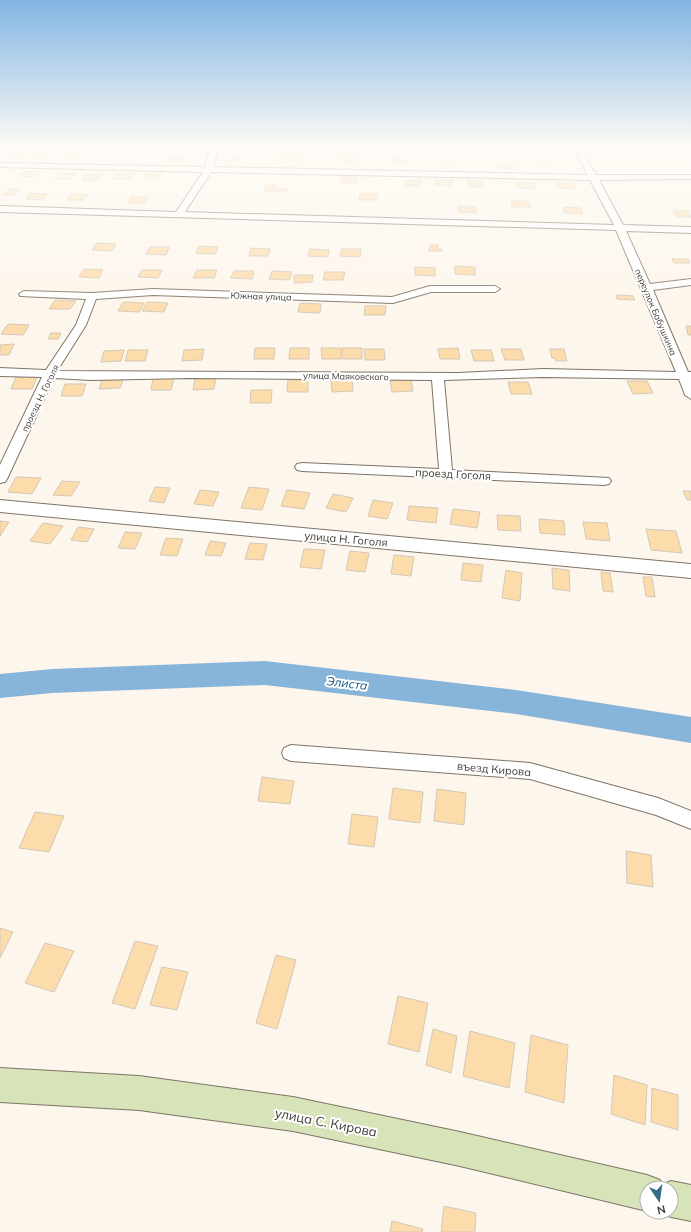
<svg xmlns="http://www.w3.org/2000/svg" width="691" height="1232" viewBox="0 0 691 1232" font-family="Mulish,sans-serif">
<rect width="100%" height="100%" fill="#fdf6ec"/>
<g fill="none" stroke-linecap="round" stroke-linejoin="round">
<!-- river -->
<path fill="#87b4d9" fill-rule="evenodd" d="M 265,661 L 516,690 L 691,717 L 691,743 L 516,714 L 265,685 L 52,693 L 0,698 L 0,674 L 52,669 Z"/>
</g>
<!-- building -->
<path fill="#fddcab" stroke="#d3c8b8" d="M 459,145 L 475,145 L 475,149 L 459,149 Z
M 493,145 L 509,145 L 510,149 L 494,149 Z
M 526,147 L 542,147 L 543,152 L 527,151 Z
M 38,152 L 54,152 L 49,157 L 34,157 Z
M 64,153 L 80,154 L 76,158 L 60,158 Z
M 13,154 L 29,154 L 24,159 L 8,159 Z
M 278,155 L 300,155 L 299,159 L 277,159 Z
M 340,156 L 357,157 L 356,162 L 339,161 Z
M 169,157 L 185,157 L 182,162 L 166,162 Z
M 230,157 L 242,157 L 241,160 L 233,160 L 232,164 L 227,164 Z
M 392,158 L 408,159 L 408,164 L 392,164 Z
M 439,161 L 456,162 L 456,167 L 439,166 Z
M 535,161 L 552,162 L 553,167 L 537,166 Z
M 497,163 L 513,164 L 514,169 L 497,168 Z
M 23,171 L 39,172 L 34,177 L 18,176 Z
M 59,173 L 75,174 L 71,179 L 54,179 Z
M 146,173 L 162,173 L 159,178 L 143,178 Z
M 86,174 L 102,175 L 98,180 L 82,180 Z
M 117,174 L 133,174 L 129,179 L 113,179 Z
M 342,177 L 358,177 L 358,183 L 341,183 Z
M 405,180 L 422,181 L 421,186 L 404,186 Z
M 436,180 L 452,180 L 453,186 L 435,185 Z
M 467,181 L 484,181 L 484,187 L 467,186 Z
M 517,183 L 534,183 L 535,189 L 518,188 Z
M 556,183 L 574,183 L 575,189 L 558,188 Z
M 266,185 L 276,185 L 275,188 L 288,189 L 287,191 L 264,191 Z
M 10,189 L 20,189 L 14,196 L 3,195 Z
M 30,193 L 47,194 L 42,200 L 25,199 Z
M 71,194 L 88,195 L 84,200 L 67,200 Z
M 360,194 L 377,194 L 377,200 L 359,200 Z
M 131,197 L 148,197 L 144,203 L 127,203 Z
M 511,201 L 528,201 L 530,207 L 512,207 Z
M 458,206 L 476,207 L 477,213 L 459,212 Z
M 563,207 L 581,208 L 583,214 L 565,213 Z
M 673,211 L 688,211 L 691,217 L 677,217 Z
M 97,243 L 116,244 L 111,251 L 92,250 Z
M 430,245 L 438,245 L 437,249 L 442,249 L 442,251 L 429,251 Z
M 199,246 L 218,247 L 215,254 L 196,253 Z
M 150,247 L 169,247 L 166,255 L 146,254 Z
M 251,248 L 270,249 L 268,256 L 249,256 Z
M 310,249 L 329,250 L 328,257 L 308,256 Z
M 342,249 L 361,249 L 360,257 L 340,256 Z
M 672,259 L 688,259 L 690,263 L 674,263 Z
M 455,266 L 475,267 L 475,275 L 455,274 Z
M 415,267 L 435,268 L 435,276 L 415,275 Z
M 84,269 L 103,270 L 99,278 L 79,277 Z
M 142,270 L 162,270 L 158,278 L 138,277 Z
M 197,270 L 217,270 L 214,278 L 193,278 Z
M 234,271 L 254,271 L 252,279 L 231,278 Z
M 272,271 L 292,272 L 289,280 L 269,279 Z
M 325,272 L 345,272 L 343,280 L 323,280 Z
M 294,275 L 313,275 L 312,282 L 294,283 Z
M 616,295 L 633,296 L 635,300 L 617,299 Z
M 55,300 L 76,301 L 70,309 L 49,309 Z
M 123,302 L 144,303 L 139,312 L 118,311 Z
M 147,302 L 168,303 L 164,312 L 142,311 Z
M 300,303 L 321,304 L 320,313 L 298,312 Z
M 365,306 L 386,306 L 385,315 L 364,315 Z
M 8,324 L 29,325 L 23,335 L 1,334 Z
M 686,326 L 691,326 L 691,335 L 688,335 Z
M 51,333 L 61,333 L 58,339 L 48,339 Z
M 14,344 L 9,355 L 0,355 L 0,345 Z
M 255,348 L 275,348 L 274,359 L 254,359 Z
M 290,348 L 309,348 L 309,359 L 289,359 Z
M 321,348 L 341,348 L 341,359 L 322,359 Z
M 342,348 L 362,348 L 362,359 L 342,359 Z
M 458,348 L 460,359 L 440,359 L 438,349 Z
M 204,349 L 202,360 L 182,361 L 184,350 Z
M 364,349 L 384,349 L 385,360 L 365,360 Z
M 501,349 L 521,349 L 524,360 L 505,360 Z
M 550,349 L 564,349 L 567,361 L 556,361 L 555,358 L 552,358 Z
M 124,350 L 121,361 L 101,362 L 104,351 Z
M 128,350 L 148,350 L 145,361 L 125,361 Z
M 471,350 L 491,350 L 494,361 L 474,361 Z
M 16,377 L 37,377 L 32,389 L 11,389 Z
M 103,377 L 124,377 L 120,388 L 99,389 Z
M 216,377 L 214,389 L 193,390 L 195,378 Z
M 153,378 L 174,378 L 171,390 L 151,390 Z
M 352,379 L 353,391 L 332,392 L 331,380 Z
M 411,379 L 413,391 L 392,392 L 390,380 Z
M 288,380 L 308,380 L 308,392 L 287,392 Z
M 627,381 L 647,381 L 653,393 L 633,394 Z
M 508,382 L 528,382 L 532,394 L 511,394 Z
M 65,384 L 86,384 L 82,396 L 61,396 Z
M 251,390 L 272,390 L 271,403 L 250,403 Z
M 16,477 L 41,478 L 32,494 L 8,492 Z
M 62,481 L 80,482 L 71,496 L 53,495 Z
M 155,487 L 170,488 L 164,503 L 149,501 Z
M 249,487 L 269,489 L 262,510 L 241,508 Z
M 200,490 L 219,492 L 213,506 L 194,504 Z
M 287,490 L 310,493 L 304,509 L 281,506 Z
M 683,491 L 691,491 L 691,500 L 687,500 Z
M 333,494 L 353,498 L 346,512 L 326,508 Z
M 373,500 L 393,503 L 387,519 L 368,516 Z
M 409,506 L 438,508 L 436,523 L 407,520 Z
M 453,509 L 480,512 L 477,528 L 450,524 Z
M 497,515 L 520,516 L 521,531 L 498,530 Z
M 539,519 L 564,521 L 565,535 L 540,533 Z
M 0,521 L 9,522 L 0,536 Z
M 583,522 L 607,523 L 610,541 L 586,539 Z
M 43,523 L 63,526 L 50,544 L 30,541 Z
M 78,527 L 94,529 L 87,542 L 71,540 Z
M 646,529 L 676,531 L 682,553 L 651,550 Z
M 125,532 L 142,533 L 135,549 L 118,548 Z
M 166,538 L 183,539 L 177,556 L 160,555 Z
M 210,541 L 226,543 L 221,556 L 205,555 Z
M 250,543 L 267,544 L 263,560 L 245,559 Z
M 304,549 L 325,550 L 321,569 L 300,567 Z
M 350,551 L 369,553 L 365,572 L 346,570 Z
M 394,555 L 414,557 L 411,576 L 391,574 Z
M 463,563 L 483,565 L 481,582 L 461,580 Z
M 552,568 L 569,570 L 570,591 L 553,589 Z
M 506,570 L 522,573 L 520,601 L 502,598 Z
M 601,572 L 610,573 L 613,592 L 603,591 Z
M 643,577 L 652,577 L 655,597 L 646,596 Z
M 262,777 L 294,781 L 290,804 L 258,801 Z
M 393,788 L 423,792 L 420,823 L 389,819 Z
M 437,789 L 466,793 L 464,825 L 434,821 Z
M 35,812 L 64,816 L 49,852 L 19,848 Z
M 352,814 L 378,817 L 374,847 L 348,844 Z
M 626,851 L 651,855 L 653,887 L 627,883 Z
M 0,928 L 13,932 L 0,958 Z
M 135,941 L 158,946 L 135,1009 L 112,1003 Z
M 45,943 L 74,951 L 54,992 L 25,983 Z
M 276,955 L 296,960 L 277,1029 L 256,1023 Z
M 162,967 L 188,972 L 177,1010 L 150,1005 Z
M 398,996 L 428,1003 L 419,1052 L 388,1044 Z
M 433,1029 L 457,1036 L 451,1073 L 426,1065 Z
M 470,1031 L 515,1043 L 509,1088 L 463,1076 Z
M 531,1035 L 568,1045 L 564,1103 L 525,1092 Z
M 614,1075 L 647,1085 L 645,1125 L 611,1114 Z
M 652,1088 L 678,1095 L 678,1130 L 651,1122 Z
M 444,1206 L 476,1213 L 475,1232 L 441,1232 Z
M 392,1221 L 423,1229 L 422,1232 L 390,1232 Z"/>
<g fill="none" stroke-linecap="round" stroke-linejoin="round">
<defs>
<path id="minor" d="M 211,145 L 219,145 L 213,167 L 588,175 L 571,145 L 579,145 L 596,175 L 691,175 L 691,179 L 599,180 L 623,225 L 691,227 L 691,233 L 626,231 L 650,284 L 691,279 L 691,285 L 653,290 L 688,372 L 691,372 L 691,399 L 685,395 L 679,379 L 543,377 L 444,380 L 452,470 L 609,478 L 611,481 L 609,484 L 604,485 L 302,471 L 297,470 L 295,467 L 297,464 L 302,463 L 439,469 L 432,380 L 190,378 L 91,380 L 54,378 L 7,479 L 5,482 L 0,483 L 0,465 L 42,377 L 0,376 L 0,368 L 46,370 L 76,325 L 86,299 L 20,296 L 19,294 L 24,291 L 92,293 L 153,289 L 392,297 L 430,286 L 495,286 L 500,289 L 495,292 L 431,292 L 393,303 L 153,295 L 96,299 L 86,325 L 57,371 L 458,373 L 543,369 L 676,372 L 616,230 L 0,212 L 0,206 L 176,212 L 203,172 L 0,167 L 0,163 L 205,167 ZM 211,172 L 590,180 L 614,225 L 185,212 Z
M 291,745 L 530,763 L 658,798 L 691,811 L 691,829 L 656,815 L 530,779 L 291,761 L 284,758 L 282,753 L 284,748 Z"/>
<path id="tertiary" d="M 0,500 L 691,564 L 691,578 L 0,512 Z"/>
<path id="secondary" d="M 0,1068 L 139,1076 L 293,1097 L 460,1132 L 647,1175 L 660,1180 L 662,1185 L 671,1181 L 691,1185 L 691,1221 L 671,1217 L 659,1212 L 671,1212 L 671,1188 L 647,1188 L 647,1211 L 460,1166 L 293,1131 L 139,1110 L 0,1102 Z"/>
</defs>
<!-- minor casing -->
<use href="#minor" stroke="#7e7466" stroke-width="2"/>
<!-- tertiary casing -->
<use href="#tertiary" stroke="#7e7466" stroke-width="2"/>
<!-- secondary casing -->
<use href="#secondary" stroke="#7e7466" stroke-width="2"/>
<!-- minor -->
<use href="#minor" fill="#fff" fill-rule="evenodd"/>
<!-- tertiary -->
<use href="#tertiary" fill="#fff" fill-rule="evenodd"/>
<!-- secondary -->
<use href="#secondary" fill="#d7e3b9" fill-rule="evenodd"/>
</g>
<!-- sky -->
<linearGradient id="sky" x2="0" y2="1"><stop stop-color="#81b4e2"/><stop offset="0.46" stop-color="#fefbf6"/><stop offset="1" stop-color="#fefbf6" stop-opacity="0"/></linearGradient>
<rect width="691" height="318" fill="url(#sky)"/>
<g text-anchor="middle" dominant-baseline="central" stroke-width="4" stroke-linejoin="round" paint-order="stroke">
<!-- far-street labels -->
<g font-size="9" fill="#3f3b34" stroke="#fff">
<text transform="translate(261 296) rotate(2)">Южная улица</text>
<text transform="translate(656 312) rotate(67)">переулок Бабушкина</text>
<text transform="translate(346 376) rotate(1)">улица Маяковского</text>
<text transform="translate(40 398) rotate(-64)">проезд Н. Гоголя</text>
</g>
<!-- street labels -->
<g font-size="11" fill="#3f3b34" stroke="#fff">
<text transform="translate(453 474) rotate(3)">проезд Гоголя</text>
<text transform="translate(346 539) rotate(5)">улица Н. Гоголя</text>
<text transform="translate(494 769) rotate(5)">въезд Кирова</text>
</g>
<!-- water labels -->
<g font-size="12" font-style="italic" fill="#145b8b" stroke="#fff">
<text transform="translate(347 683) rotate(7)">Элиста</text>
</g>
<!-- near-street labels -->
<g font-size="13" fill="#3f3b34" stroke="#fff">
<text transform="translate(326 1122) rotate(11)">улица С. Кирова</text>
</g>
</g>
<!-- north arrow -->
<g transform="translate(659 1200) rotate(167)"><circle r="19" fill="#ffffff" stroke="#b2b1ae"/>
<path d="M0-3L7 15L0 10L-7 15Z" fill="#356c87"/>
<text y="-6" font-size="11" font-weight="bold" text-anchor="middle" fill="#3f3b34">N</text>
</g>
</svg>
